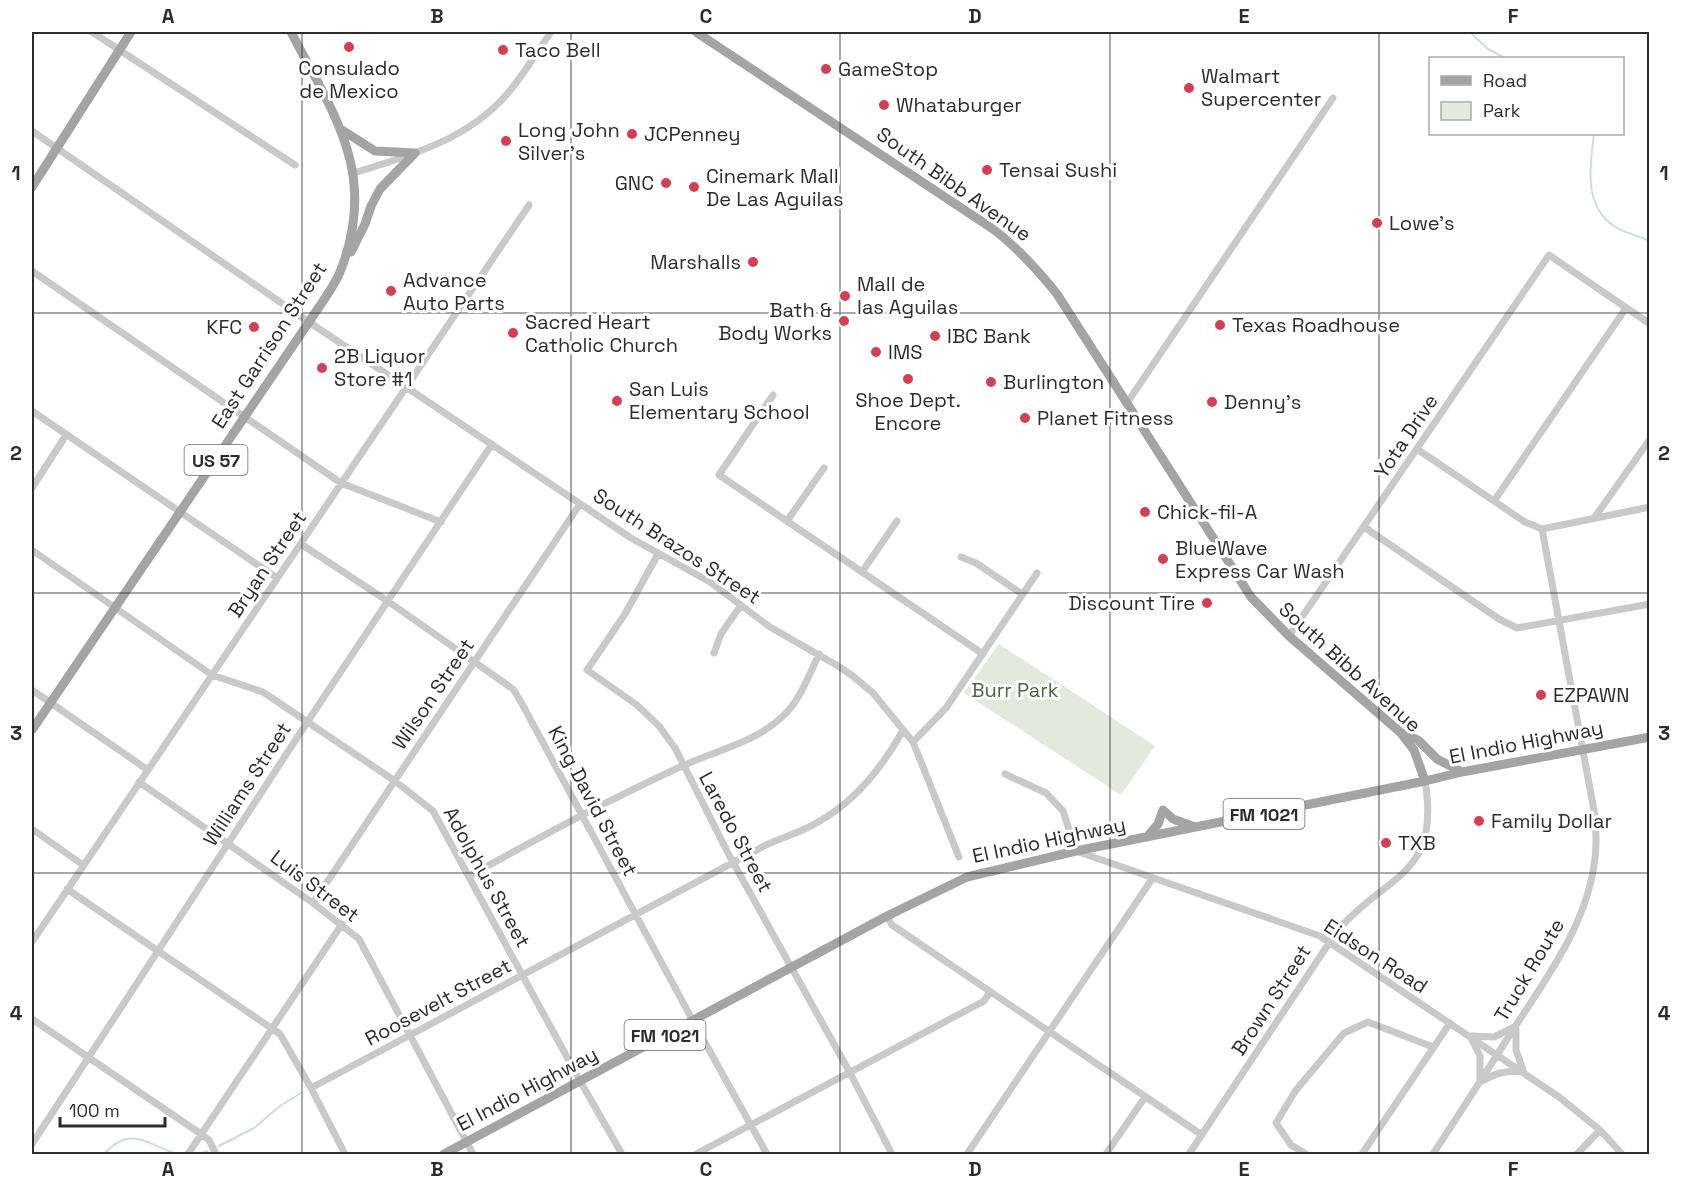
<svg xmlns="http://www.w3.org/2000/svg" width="1681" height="1186" viewBox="0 0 1681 1186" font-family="'Space Grotesk',sans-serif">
<rect width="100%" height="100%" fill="#fff"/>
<!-- green -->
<path fill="#e3e9db" d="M 999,644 L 1155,746 L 1121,795 L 964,693 Z"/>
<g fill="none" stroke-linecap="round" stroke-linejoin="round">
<!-- stream -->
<path stroke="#c9dde7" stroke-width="2" d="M 1470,32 L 1488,49 L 1505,58
M 1594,134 C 1590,166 1583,205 1614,226 C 1625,233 1638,236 1650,241
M 219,1146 L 254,1128 L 280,1106 L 301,1093
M 104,1154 C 130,1124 148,1145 177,1154
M 199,1154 L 207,1151"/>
<!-- minor -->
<path stroke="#c9c9c9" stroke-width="7" d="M 92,32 L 295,165
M 32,131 L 309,322 L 631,538 L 710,582 L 770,627 L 838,666 L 854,677 L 873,693 L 913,742 L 959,857
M 354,173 C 410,156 469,139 508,93 C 524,74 537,52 551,32
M 32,271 L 341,483 L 441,522
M 773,395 L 719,475 L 983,654
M 1127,403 L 1333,98
M 32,411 L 277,578
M 1417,449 L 1525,522 L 1542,529 L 1595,816 C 1596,830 1597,844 1595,858 C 1588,923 1547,977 1513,1030 C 1486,1072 1460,1113 1433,1154
M 32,488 L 66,435
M 1494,501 L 1626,308
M 1595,517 L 1650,439
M 787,521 L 824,468
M 1364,527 L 1499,619 L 1517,628 L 1650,604
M 1542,529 L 1650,507
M 301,544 L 389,602 L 513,689 L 521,702 L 693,1021 L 767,1154
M 32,550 L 212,675 L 263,692 L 395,781 L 433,811 L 580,1081 L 622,1154
M 658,554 L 625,614 L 587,670 L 637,705 L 659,726 L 675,748 L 729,855 L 850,1073 L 892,1154
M 961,557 L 976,563 L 1022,594
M 862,572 L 897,521
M 1289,636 L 1549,255 L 1650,324
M 714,653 L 721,634 L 741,605
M 32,690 L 148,770
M 913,742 L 946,708 L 1037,573
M 1005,774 L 1046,793 L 1063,811 L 1076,851 L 1320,936 L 1559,1097 L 1600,1130 L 1622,1154
M 139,782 L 313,903 L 359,939 L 473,1154
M 32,829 L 83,865
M 469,876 C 539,838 608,800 680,767 C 716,750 753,744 782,717 C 800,701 809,675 819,654
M 67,889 L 280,1034 L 311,1088 L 345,1154
M 313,903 L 580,504
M 887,916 L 892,925 L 1202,1135
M 32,942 L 529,205
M 32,1019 L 201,1134 L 209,1140 L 216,1154
M 1516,1029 L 1516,1050 L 1523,1070
M 1471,1036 L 1494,1037 L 1514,1027
M 1472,1040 L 1480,1056 L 1480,1081
M 1482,1081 C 1496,1073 1506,1070 1523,1072
M 311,1088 L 766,845 C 783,837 802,832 818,822 C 856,801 882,768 903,730
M 32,1144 L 308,721 L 492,444
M 188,1154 L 342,924
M 696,1154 L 984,1001 L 990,992
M 967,1154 L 1152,879
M 1106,1154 L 1145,1097
M 1189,1154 L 1337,931 C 1387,873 1441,877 1425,781
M 1306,1154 L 1291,1145 L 1276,1123 L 1296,1090 L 1344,1033 L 1368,1022 L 1433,1047
M 1362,1154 L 1450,1023
M 1577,1154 L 1600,1130"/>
<!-- major -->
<path stroke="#a4a4a4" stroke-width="9" d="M 696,32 L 993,229 C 1018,248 1037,269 1057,294 L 1251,597 L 1289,636 L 1400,732 L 1414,750 L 1425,781
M 342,130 L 375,151 L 415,153
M 32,187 L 131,32
M 351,252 L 365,224 L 371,206 L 380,189 L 415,153
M 32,730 L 309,322 C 319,306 333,289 340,272 C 379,174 334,115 291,32
M 1402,733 L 1418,740 L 1437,759 L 1462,772
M 1147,837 L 1158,824 L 1163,810 L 1173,819 L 1195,827
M 444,1154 L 887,916 L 967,877 L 1076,851 L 1425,781 L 1462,772 L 1650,737"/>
</g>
<!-- grid -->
<path fill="none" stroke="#2c2c2c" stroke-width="1.5" stroke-opacity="0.55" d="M 302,32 L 302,1154M 571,32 L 571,1154M 840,32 L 840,1154M 1110,32 L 1110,1154M 1379,32 L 1379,1154M 32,313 L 1650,313M 32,593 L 1650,593M 32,873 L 1650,873"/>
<!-- markers -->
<g fill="#d14156" stroke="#fff" stroke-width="2">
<circle cx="349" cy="47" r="6"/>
<circle cx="503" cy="50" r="6"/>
<circle cx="826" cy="69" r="6"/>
<circle cx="1189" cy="88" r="6"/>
<circle cx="884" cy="105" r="6"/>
<circle cx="632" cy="134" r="6"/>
<circle cx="506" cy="141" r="6"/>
<circle cx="987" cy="170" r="6"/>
<circle cx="666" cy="183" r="6"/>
<circle cx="694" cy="187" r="6"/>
<circle cx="1377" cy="223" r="6"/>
<circle cx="753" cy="262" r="6"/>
<circle cx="391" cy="291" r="6"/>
<circle cx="845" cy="296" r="6"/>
<circle cx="844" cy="321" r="6"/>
<circle cx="1220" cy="325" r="6"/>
<circle cx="254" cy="327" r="6"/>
<circle cx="513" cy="333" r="6"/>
<circle cx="935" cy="336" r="6"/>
<circle cx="876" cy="352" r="6"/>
<circle cx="322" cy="368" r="6"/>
<circle cx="908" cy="379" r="6"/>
<circle cx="991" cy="382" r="6"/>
<circle cx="617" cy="401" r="6"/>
<circle cx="1212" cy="402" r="6"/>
<circle cx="1025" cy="418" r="6"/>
<circle cx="1145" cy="512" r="6"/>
<circle cx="1163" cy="559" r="6"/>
<circle cx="1207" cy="603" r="6"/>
<circle cx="1541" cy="695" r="6"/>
<circle cx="1479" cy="821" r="6"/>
<circle cx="1386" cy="843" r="6"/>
</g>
<g text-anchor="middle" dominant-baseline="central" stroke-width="6" stroke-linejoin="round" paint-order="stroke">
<!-- shield labels -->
<g fill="#fff" stroke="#6b6b6b" stroke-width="1.5">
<rect x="184.5" y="445" width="63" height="30" rx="4.5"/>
<rect x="1223.5" y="799" width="81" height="30" rx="4.5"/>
<rect x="624.5" y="1020" width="81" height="30" rx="4.5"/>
</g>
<g font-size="18" font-weight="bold" fill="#2c2c2c">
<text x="216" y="460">US 57</text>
<text x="1264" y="814">FM 1021</text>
<text x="665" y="1035">FM 1021</text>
</g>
<!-- poi labels -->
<g font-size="20" fill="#2c2c2c" stroke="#fff" text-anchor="start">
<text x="515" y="50">Taco Bell</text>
<text x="349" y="68" text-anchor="middle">Consulado<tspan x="349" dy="23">de Mexico</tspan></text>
<text x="838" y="69">GameStop</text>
<text x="1201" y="76">Walmart<tspan x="1201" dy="23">Supercenter</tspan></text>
<text x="896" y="105">Whataburger</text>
<text x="518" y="130">Long John<tspan x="518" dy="23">Silver's</tspan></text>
<text x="644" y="134">JCPenney</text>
<text x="999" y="170">Tensai Sushi</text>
<text x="706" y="176">Cinemark Mall<tspan x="706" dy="23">De Las Aguilas</tspan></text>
<text x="654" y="183" text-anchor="end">GNC</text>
<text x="1389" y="223">Lowe's</text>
<text x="741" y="262" text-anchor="end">Marshalls</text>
<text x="403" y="280">Advance<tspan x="403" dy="23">Auto Parts</tspan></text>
<text x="857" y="284">Mall de<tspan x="857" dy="23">las Aguilas</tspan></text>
<text x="832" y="310" text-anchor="end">Bath &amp;<tspan x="832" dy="23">Body Works</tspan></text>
<text x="525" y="322">Sacred Heart<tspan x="525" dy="23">Catholic Church</tspan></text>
<text x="1232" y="325">Texas Roadhouse</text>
<text x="242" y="327" text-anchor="end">KFC</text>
<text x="947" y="336">IBC Bank</text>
<text x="888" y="352">IMS</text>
<text x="334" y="356">2B Liquor<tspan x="334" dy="23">Store #1</tspan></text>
<text x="1003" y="382">Burlington</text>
<text x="629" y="389">San Luis<tspan x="629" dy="23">Elementary School</tspan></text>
<text x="908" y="400" text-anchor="middle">Shoe Dept.<tspan x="908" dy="23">Encore</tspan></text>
<text x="1224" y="402">Denny's</text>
<text x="1037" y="418">Planet Fitness</text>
<text x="1157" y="512">Chick-fil-A</text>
<text x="1175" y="548">BlueWave<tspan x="1175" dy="23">Express Car Wash</tspan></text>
<text x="1195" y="603" text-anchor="end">Discount Tire</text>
<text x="1553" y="695">EZPAWN</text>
<text x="1491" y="821">Family Dollar</text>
<text x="1398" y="843">TXB</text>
</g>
<!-- street labels -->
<g font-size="20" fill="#2c2c2c" stroke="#fff">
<text transform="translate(954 184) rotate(35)">South Bibb Avenue</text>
<text transform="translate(269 345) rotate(-57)">East Garrison Street</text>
<text transform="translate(1406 436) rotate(-56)">Yota Drive</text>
<text transform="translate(677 546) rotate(33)">South Brazos Street</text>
<text transform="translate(267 564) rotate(-56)">Bryan Street</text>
<text transform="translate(1350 667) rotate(42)">South Bibb Avenue</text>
<text transform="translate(433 694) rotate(-56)">Wilson Street</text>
<text transform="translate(1526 742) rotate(-11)">El Indio Highway</text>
<text transform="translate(247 784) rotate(-57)">Williams Street</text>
<text transform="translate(593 801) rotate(62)">King David Street</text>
<text transform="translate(736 832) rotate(62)">Laredo Street</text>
<text transform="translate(1049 840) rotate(-12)">El Indio Highway</text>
<text transform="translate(487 877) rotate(61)">Adolphus Street</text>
<text transform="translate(315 886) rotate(37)">Luis Street</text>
<text transform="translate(1376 956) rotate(33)">Eidson Road</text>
<text transform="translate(1529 970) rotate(-59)">Truck Route</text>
<text transform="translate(1271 1000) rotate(-57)">Brown Street</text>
<text transform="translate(438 1002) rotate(-28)">Roosevelt Street</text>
<text transform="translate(527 1089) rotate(-28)">El Indio Highway</text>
</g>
<!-- park labels -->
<g font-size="20" fill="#52633f" stroke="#fff">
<text x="1015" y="690">Burr Park</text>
</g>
</g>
<!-- border -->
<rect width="1681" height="1186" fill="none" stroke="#ffffff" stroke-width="66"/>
<!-- legend -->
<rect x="1429" y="57" width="195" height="78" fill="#ffffff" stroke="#ababab" stroke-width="1.5"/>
<rect x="1441" y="76" width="30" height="9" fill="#a4a4a4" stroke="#ababab" stroke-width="1.5"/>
<text x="1483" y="87" font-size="18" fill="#2c2c2c">Road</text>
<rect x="1441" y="102" width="30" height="18" fill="#e3e9db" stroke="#ababab" stroke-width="1.5"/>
<text x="1483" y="117" font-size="18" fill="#2c2c2c">Park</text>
<!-- scale -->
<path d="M60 1117v9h105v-9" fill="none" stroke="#2c2c2c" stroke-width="3"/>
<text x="69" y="1117" font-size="18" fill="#2c2c2c" stroke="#ffffff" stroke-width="4.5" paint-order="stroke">100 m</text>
<rect x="33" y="33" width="1615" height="1120" fill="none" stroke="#2c2c2c" stroke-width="2"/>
<g font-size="20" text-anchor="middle" font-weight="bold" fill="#2c2c2c">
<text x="168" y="23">A</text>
<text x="437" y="23">B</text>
<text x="706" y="23">C</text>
<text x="975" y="23">D</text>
<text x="1244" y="23">E</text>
<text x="1513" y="23">F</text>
<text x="16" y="180">1</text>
<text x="1664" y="180">1</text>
<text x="16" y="460">2</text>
<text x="1664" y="460">2</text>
<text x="16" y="740">3</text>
<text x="1664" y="740">3</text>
<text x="16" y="1020">4</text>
<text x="1664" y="1020">4</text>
<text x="168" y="1176">A</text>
<text x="437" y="1176">B</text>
<text x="706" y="1176">C</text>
<text x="975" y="1176">D</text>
<text x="1244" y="1176">E</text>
<text x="1513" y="1176">F</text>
</g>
</svg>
